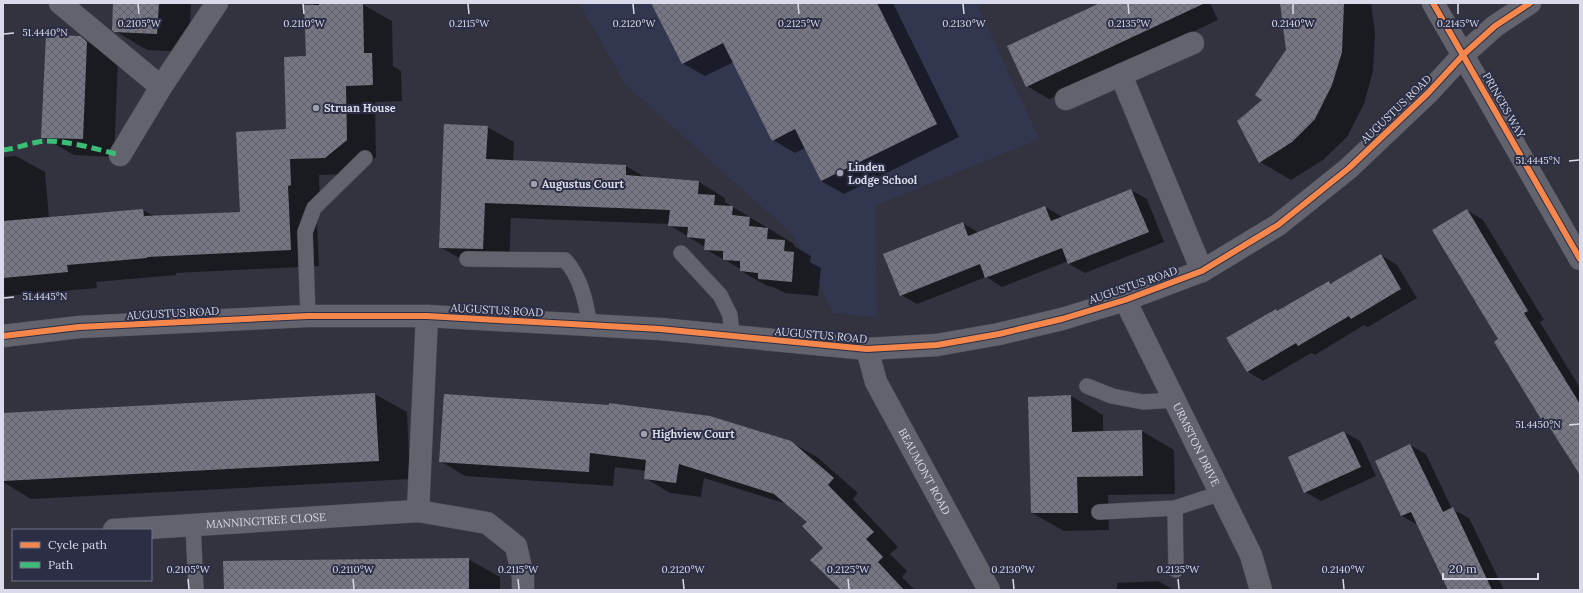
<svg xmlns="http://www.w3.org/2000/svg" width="1583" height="593" viewBox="0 0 1583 593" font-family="Lora,serif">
<defs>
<pattern id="building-cross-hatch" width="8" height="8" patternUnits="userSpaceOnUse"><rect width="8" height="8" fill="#767782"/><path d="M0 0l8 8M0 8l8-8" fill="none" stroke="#61626a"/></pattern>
</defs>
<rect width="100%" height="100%" fill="#32333f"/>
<!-- built -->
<path fill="#33364f" d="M 579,3 L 984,3 L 978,6 L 1039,139 L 875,206 L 877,317 L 832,313 L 813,270 L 791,233 L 625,84 Z"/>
<!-- shadow -->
<path fill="#0007" d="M 114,3 L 191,3 L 189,52 L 147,50 L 115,31 Z
M 316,3 L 360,3 L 392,21 L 393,66 L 401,71 L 402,101 L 375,102 L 376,157 L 355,174 L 319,175 L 320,202 L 316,202 L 319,266 L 176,273 L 176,275 L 96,282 L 97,288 L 6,296 L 3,294 L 3,157 L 16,156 L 45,172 L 49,218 L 143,210 L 155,217 L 241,213 L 287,130 L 307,57 L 313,6 Z
M 653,3 L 893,3 L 959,137 L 844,194 L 821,181 L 805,148 L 795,153 L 773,140 L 734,62 L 705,76 L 682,63 Z
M 1102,3 L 1210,3 L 1218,20 L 1049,99 L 1027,86 Z
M 1281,3 L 1371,3 L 1375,33 L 1373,71 L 1364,104 L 1347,137 L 1323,160 L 1291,180 L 1260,162 L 1264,100 L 1287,51 Z
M 80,37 L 118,61 L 114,157 L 74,155 L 42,137 Z
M 487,127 L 514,142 L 513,162 L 626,166 L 646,178 L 699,182 L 725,198 L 725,202 L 794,244 L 794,246 L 811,256 L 810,262 L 821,268 L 818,296 L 785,293 L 773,287 L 767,286 L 741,271 L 741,269 L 705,249 L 705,247 L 669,225 L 670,224 L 511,218 L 509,264 L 466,262 L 440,247 Z
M 1131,190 L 1147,199 L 1164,242 L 1085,273 L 1069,264 L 1068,261 L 1002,287 L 986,277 L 917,304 L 901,295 L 963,223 L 979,233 L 1045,207 L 1061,216 L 1062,218 Z
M 1467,210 L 1483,220 L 1544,320 L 1540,322 L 1580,388 L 1580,474 L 1546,420 L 1542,418 L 1496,342 L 1499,340 Z
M 1381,255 L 1397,265 L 1417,298 L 1368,327 L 1364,325 L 1315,355 L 1311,353 L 1263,381 L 1247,371 L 1276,310 L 1279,312 L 1329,282 L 1332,284 Z
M 375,394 L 407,412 L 410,479 L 31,499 L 3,482 L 3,414 Z
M 445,395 L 791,442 L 817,457 L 858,493 L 853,499 L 898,547 L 890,554 L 907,571 L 902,577 L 915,590 L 841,590 L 811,560 L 824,548 L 808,522 L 787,504 L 704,478 L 701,497 L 670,493 L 645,478 L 646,471 L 615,467 L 613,486 L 465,476 L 440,461 Z
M 1071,396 L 1103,415 L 1103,432 L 1142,431 L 1174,450 L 1175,494 L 1108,495 L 1109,530 L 1064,531 L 1032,513 Z
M 1344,432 L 1360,441 L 1376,476 L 1321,501 L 1305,492 Z
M 1410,445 L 1426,454 L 1452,509 L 1469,518 L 1504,590 L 1449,590 L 1418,525 L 1402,516 L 1376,461 Z
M 468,559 L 500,577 L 500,590 L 225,590 Z
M 1158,581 L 1174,590 L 1117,590 L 1117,583 Z"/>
<!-- building -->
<path fill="url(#building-cross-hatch)" d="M 113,3 L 159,3 L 157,34 L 114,32 L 112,30 Z
M 319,3 L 363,3 L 364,53 L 372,53 L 373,85 L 346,86 L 347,140 L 325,158 L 290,159 L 291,185 L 288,186 L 291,250 L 147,257 L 147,258 L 67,265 L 68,272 L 3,278 L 3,221 L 143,209 L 144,216 L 240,212 L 236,132 L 286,129 L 284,57 L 306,56 L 304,5 L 319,5 Z
M 651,3 L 877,3 L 937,124 L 821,181 L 795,129 L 772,141 L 723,43 L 682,64 Z
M 1100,3 L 1205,3 L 1026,87 L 1007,46 Z
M 1280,3 L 1344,3 L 1342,52 L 1332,85 L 1315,119 L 1292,142 L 1259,163 L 1237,121 L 1262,100 L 1255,95 L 1286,50 Z
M 46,35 L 80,36 L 87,42 L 83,139 L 41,138 Z
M 444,124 L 488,126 L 486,159 L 626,165 L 626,175 L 699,181 L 698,194 L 715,195 L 714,205 L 733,206 L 732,215 L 750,217 L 749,226 L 768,228 L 767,239 L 785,240 L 784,251 L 794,252 L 792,282 L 758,279 L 758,273 L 740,271 L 740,261 L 723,260 L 723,251 L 704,250 L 705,239 L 687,237 L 688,227 L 668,226 L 670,210 L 485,203 L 483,249 L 439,248 Z
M 1131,189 L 1149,232 L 1068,264 L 1062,248 L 985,278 L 980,264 L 900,296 L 883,254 L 963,222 L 968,236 L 1045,206 L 1051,221 Z
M 1467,209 L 1528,311 L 1524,313 L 1580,404 L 1580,475 L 1543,417 L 1541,419 L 1494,342 L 1498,339 L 1432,230 Z
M 1381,254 L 1401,289 L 1351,319 L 1349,316 L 1298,346 L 1296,343 L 1247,372 L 1226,338 L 1276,309 L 1277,311 L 1329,281 L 1330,284 Z
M 375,393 L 379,461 L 3,481 L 3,413 Z
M 444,394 L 609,405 L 609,403 L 710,416 L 791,441 L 834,478 L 828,485 L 874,532 L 866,539 L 883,557 L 878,562 L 904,590 L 841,590 L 810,560 L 823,548 L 802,526 L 807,522 L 774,494 L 679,464 L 676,483 L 644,479 L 646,460 L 590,453 L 589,472 L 439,462 Z
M 1071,395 L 1072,432 L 1142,430 L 1143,476 L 1077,477 L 1078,513 L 1031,513 L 1028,397 Z
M 1344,431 L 1361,467 L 1304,493 L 1288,457 Z
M 1410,444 L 1443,512 L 1453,507 L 1492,590 L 1448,590 L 1411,512 L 1401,516 L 1375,461 Z
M 469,558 L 469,590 L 224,590 L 223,561 Z"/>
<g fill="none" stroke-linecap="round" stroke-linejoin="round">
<defs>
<path id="service" d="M 681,253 L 720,295 L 730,315 L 732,336
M 467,259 L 565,260 C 581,277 586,303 590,325
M 308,316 L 305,232 L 314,208 L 365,158
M 1087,386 L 1112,396 L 1143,402 L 1175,400
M 1099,512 L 1175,508
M 193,525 L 196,590
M 1176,570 L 1175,508 L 1221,493"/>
<g id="minor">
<path d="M 60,3 L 161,87 L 217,3"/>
<path d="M 1433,3 L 1580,259"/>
<path d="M 1121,75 L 1202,271"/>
<path d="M 1066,99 L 1193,43"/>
<path d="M 120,155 L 161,87"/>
<path id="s1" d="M 1125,300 L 1251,555 L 1261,590"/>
<path d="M 418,511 L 427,316"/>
<path id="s2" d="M 114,530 L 418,511 L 487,523 L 516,546 L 523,577 L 523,590"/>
</g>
<g id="tertiary">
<path d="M 3,336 L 79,327 L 308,316 L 427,316 L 660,329 L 867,349 L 937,345 L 999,334 L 1062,319 L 1125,300 L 1202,271 L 1278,225 L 1349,168 L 1428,93 L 1464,54 L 1495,26 L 1530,3"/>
<path id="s3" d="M 867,349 L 876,382 L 989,590"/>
</g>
</defs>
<!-- service casing -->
<use href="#service" stroke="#51515d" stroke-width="16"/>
<!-- minor casing -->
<use href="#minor" stroke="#51515d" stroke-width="23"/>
<!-- tertiary casing -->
<use href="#tertiary" stroke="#51515d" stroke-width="23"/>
<!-- service -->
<use href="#service" stroke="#62636d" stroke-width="15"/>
<!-- minor -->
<use href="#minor" stroke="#62636d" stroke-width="22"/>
<!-- tertiary -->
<use href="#tertiary" stroke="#62636d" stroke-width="22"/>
<!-- quiet -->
<path stroke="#3abd76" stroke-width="5" stroke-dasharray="10 5" stroke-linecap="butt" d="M 3,150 C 16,149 35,141 46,141 C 70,141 96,149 120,155"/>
<defs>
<path id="cycleway" d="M 1433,3 L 1580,259
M 3,336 L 79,327 L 308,316 L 427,316 L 660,329 L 867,349 L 937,345 L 999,334 L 1062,319 L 1125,300 L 1202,271 L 1278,225 L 1349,168 L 1428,93 L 1464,54 L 1495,26 L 1530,3"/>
</defs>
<!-- cycleway casing -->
<use href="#cycleway" stroke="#2c2e45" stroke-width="8"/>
<!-- cycleway -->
<use href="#cycleway" stroke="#f5874c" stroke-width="6"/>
</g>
<!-- ticks -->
<path fill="none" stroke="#d9dbea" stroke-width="1.5" d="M 138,4 L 139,14M 303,4 L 304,14M 468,4 L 469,14M 633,4 L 634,14M 798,4 L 799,14M 963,4 L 964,14M 1128,4 L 1129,14M 1293,4 L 1293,14M 1458,4 L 1458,14M 4,34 L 14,33M 1569,161 L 1579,160M 4,298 L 14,297M 1569,425 L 1579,424M 188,579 L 189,589M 353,579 L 354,589M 518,579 L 519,589M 683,579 L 684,589M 848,579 L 849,589M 1013,579 L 1014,589M 1178,579 L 1179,589M 1343,579 L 1344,589"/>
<!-- markers -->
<g fill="#9fa0ae" stroke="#2c2e45" stroke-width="1.5">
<circle cx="316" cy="108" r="4"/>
<circle cx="840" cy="173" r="4"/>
<circle cx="534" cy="184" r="4"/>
<circle cx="644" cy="434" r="4"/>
</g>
<g text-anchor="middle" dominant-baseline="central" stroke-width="4" stroke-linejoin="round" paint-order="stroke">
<!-- street labels -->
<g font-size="11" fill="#d9dbea" stroke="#2c2e45">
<text transform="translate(1504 105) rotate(60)">PRINCES WAY</text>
<text transform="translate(1396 109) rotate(-44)">AUGUSTUS ROAD</text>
<text transform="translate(1133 285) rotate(-19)">AUGUSTUS ROAD</text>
<text transform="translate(497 310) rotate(3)">AUGUSTUS ROAD</text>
<text transform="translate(173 313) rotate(-3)">AUGUSTUS ROAD</text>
<text transform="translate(821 335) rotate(5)">AUGUSTUS ROAD</text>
<text stroke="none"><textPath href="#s1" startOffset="161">URMSTON DRIVE</textPath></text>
<text stroke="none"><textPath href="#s3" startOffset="136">BEAUMONT ROAD</textPath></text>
<text stroke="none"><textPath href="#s2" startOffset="152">MANNINGTREE CLOSE</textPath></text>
</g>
<!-- poi labels -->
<g font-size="11" font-weight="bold" fill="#d9dbea" stroke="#2c2e45" text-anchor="start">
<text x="324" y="108">Struan House</text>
<text x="848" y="167">Linden<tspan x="848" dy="13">Lodge School</tspan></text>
<text x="542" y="184">Augustus Court</text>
<text x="652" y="434">Highview Court</text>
</g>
</g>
<g font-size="10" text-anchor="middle" fill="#d9dbea" stroke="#2c2e45" stroke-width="4" stroke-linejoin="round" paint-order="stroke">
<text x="304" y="27">0.2110°W</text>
<text x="469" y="27">0.2115°W</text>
<text x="964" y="27">0.2130°W</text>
<text x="1458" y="27">0.2145°W</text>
<text x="139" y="27">0.2105°W</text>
<text x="634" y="27">0.2120°W</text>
<text x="799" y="27">0.2125°W</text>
<text x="1129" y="27">0.2135°W</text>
<text x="1293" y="27">0.2140°W</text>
<text x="45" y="36">51.4440°N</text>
<text x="1538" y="164">51.4445°N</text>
<text x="45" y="300">51.4445°N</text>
<text x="1538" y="428">51.4450°N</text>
<text x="188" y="573">0.2105°W</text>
<text x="353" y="573">0.2110°W</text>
<text x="518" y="573">0.2115°W</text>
<text x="683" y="573">0.2120°W</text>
<text x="848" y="573">0.2125°W</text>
<text x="1013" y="573">0.2130°W</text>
<text x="1178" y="573">0.2135°W</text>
<text x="1343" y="573">0.2140°W</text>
</g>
<!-- border -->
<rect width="1583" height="593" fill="none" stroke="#d9dbea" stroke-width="8"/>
<!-- legend -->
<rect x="12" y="529" width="140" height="52" fill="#2c2e45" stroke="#717387"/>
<rect x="20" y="542" width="20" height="6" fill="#f5874c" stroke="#717387"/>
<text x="48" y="549" font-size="12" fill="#d9dbea">Cycle path</text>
<rect x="20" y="562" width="20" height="6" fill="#3abd76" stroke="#717387"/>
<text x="48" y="569" font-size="12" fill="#d9dbea">Path</text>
<!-- scale -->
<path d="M1443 573v6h95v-6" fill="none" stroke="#d9dbea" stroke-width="2"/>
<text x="1449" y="573" font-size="12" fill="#d9dbea" stroke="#2c2e45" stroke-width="3" paint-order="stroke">20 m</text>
</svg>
